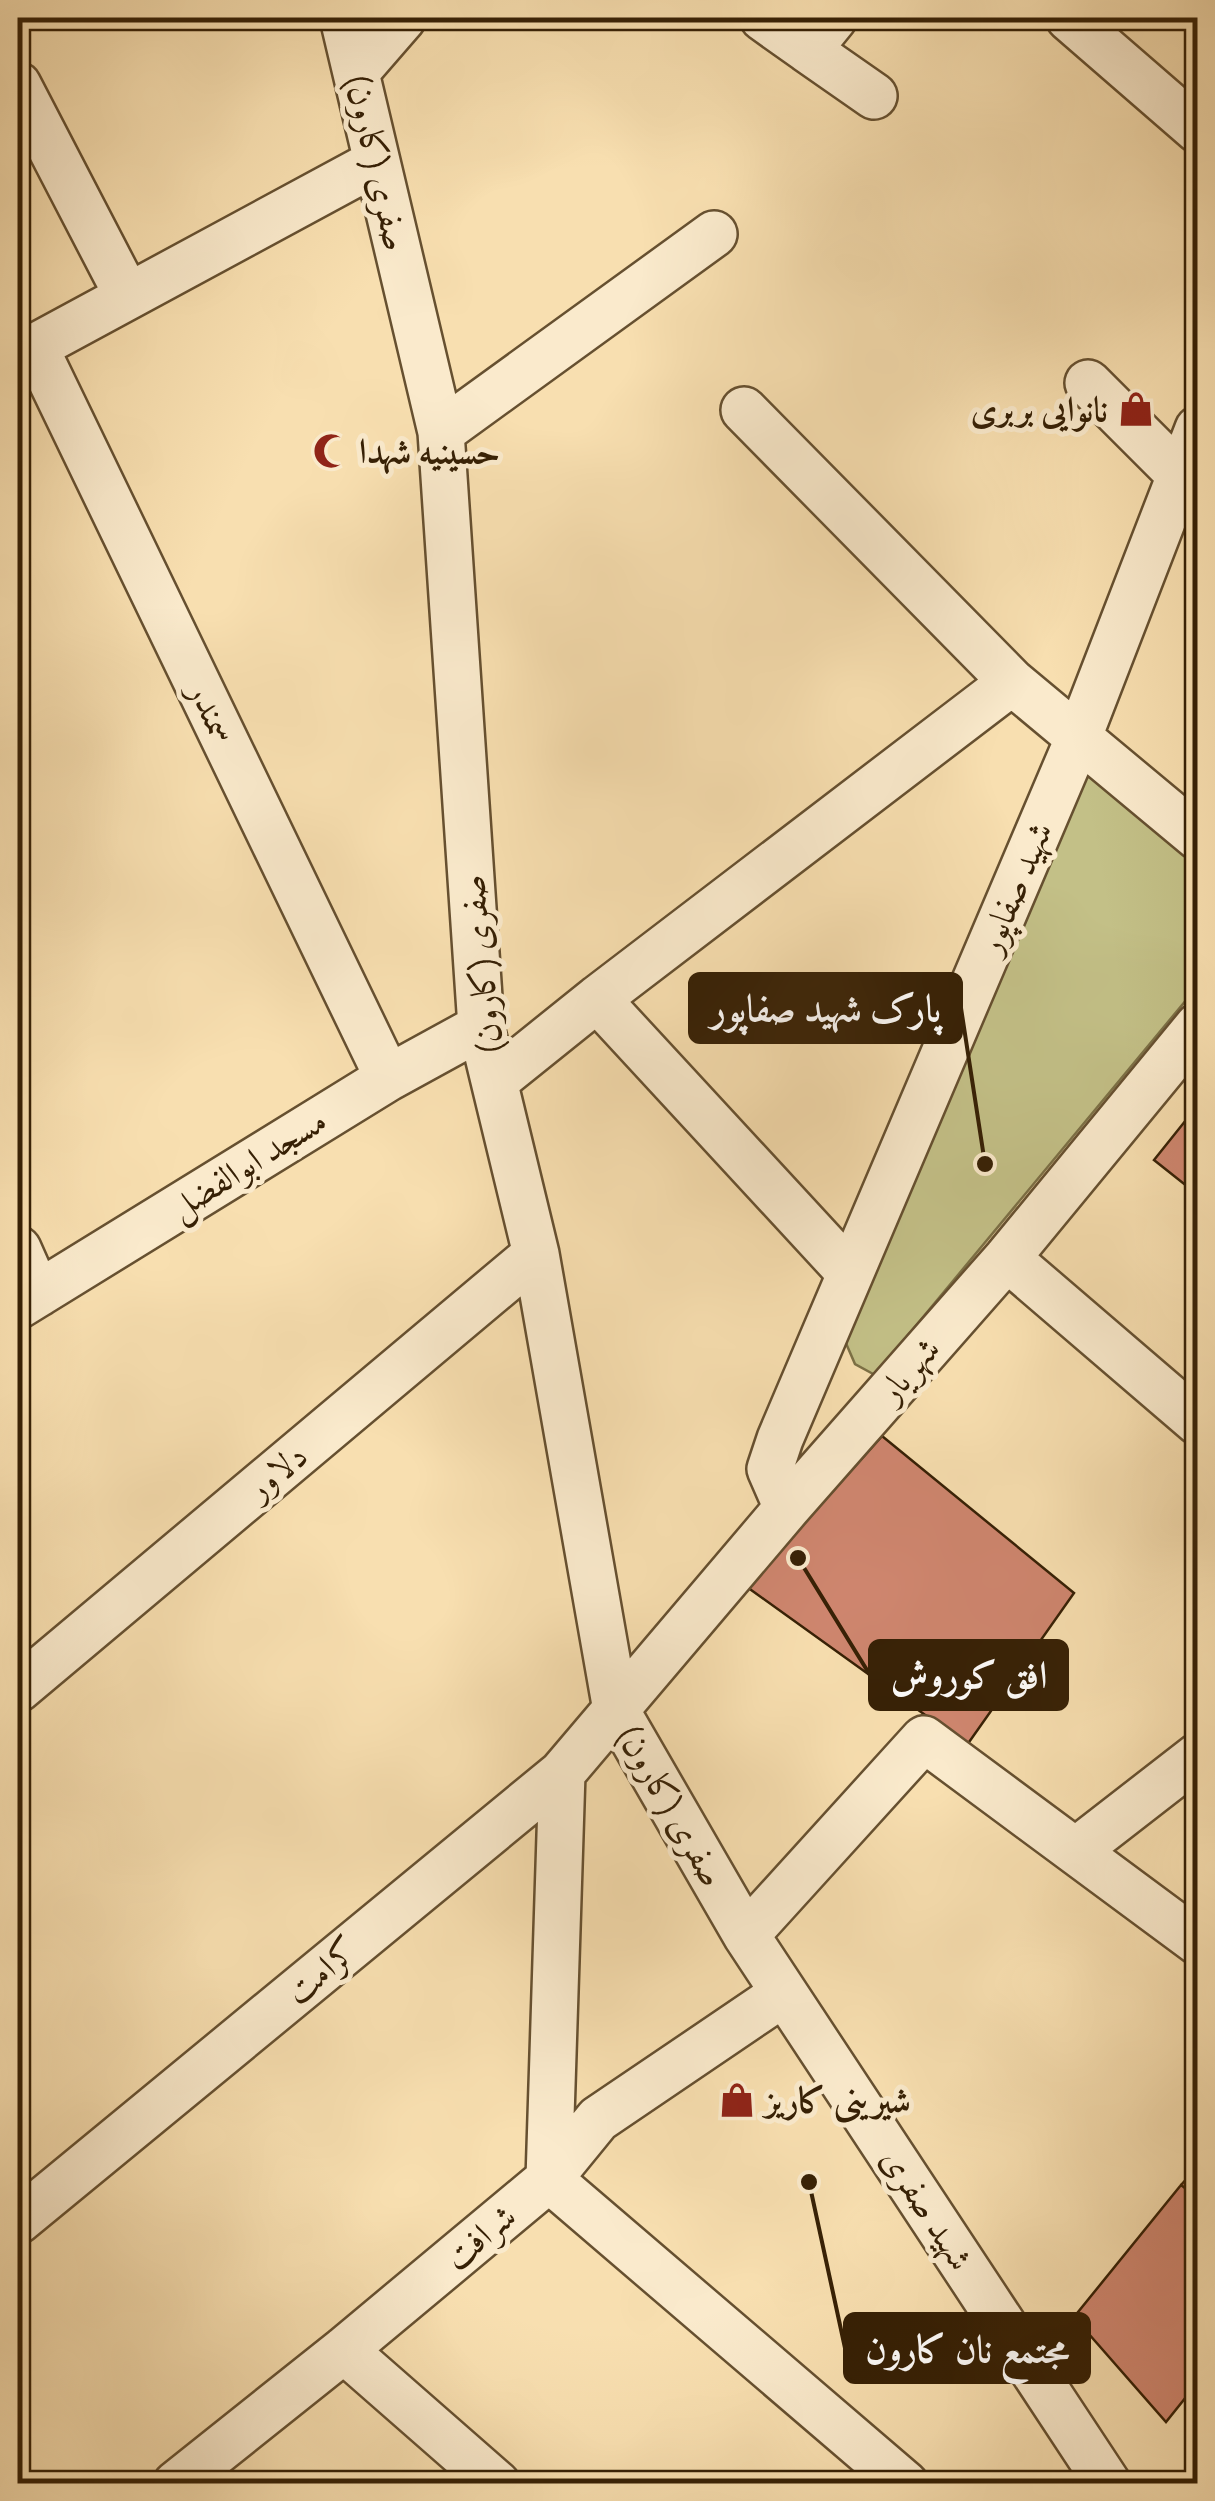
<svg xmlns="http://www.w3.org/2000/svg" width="1215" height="2501" viewBox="0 0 1215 2501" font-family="'IM FELL Great Primer',Amiri,serif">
<rect width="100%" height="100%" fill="#f8dfb0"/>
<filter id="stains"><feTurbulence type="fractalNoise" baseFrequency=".002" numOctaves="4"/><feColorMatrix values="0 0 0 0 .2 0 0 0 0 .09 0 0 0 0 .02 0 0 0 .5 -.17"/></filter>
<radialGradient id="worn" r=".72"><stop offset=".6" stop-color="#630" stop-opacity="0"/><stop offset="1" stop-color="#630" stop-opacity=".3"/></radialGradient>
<!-- green -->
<path fill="#c3c087" stroke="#7c7046" stroke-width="2.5" d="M 1086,761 L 1197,857 L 1197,987 L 875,1375 L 855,1364 L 845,1341 Z"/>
<!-- building -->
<path fill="#cf866f" stroke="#362005" stroke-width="2.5" d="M 1198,1105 L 1198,1195 L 1154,1160 Z
M 882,1436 L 1074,1593 L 967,1745 L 747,1587 Z
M 1198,2166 L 1198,2198 L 1181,2185 Z
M 1181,2185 L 1198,2198 L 1198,2382 L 1166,2422 L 1074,2317 Z"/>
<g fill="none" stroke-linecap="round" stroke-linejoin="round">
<defs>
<path id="street" d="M 343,18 L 441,432 L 481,1027 L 536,1254 L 616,1710 L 746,1935 L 1108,2484
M 763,18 L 808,50
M 834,18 L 808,50 L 874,96
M 1069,18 L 1198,130
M 357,71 L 403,18
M 18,85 L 127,295
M 35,347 L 388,1078
M 18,356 L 375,163
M 1088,383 L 1179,474
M 744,410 L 1012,682 L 1198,837
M 441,432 L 714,234
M 597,999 L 850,1273
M 495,1081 L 597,999 L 1012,682
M 18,1249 L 38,1294
M 1007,1258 L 1198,1422
M 18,1306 L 388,1078 L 481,1027
M 787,1508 L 770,1469 L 780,1439 L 1078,739 L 1198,429
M 18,1689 L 536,1254
M 562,1773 L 549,2179 L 905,2484
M 1077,1850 L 1198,1756
M 746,1935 L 924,1739 L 1198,1942
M 18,2221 L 562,1773 L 787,1508 L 1007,1258 L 1198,1026
M 344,2350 L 497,2484
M 176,2484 L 344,2350 L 549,2179 L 598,2119 L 784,1993"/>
</defs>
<!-- street casing -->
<use href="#street" stroke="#665030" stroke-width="50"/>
<!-- street -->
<use href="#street" stroke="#faeacc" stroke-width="45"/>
</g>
<!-- icons -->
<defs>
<symbol id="shop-bare" viewBox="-9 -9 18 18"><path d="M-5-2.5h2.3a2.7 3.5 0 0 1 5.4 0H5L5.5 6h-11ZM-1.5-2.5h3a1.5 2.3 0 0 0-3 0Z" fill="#8f2418" stroke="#faeacc" stroke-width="2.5" paint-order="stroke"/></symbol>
<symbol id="mosque-bare" viewBox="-9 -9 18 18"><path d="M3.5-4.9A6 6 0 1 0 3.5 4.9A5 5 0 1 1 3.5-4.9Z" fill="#8f2418" stroke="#faeacc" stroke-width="2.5" paint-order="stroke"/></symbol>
</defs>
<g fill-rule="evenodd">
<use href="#shop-bare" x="1111" y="384" width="50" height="50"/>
<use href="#mosque-bare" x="306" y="426" width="50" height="50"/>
<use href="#shop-bare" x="712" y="2075" width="50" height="50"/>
</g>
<g text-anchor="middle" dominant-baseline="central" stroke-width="10" stroke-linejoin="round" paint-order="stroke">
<!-- street labels -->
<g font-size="35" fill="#362005" stroke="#faeacc">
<text transform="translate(377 163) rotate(77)">صفری (کارون)</text>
<text transform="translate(212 713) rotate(64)">سمندر</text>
<text transform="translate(1015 888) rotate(-67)">شهید صفاپور</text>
<text transform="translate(481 964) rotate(-96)">صفری (کارون)</text>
<text transform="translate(248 1164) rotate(-32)">مسجد ابوالفضل</text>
<text transform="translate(909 1370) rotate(-49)">شهریار</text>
<text transform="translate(277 1472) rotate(-40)">دلاور</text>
<text transform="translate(671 1806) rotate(60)">صفری (کارون)</text>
<text transform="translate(322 1971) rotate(-39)">کرامت</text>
<text transform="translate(927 2209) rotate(57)">شهید صفری</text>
<text transform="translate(480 2237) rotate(-40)">شرافت</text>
</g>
<!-- poi labels -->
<g font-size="35" font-weight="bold" fill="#362005" stroke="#faeacc" text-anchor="start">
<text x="1108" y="409" text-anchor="end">نانوایی بربری</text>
<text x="359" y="451">حسینیه شهدا</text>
<text x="765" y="2100">شیرینی کاریز</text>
</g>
</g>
<!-- callouts -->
<path fill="none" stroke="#362005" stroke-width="4" d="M985 1164L961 1008M798 1558L870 1675M809 2182L845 2348"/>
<g fill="#362005" stroke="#faeacc" stroke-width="4">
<circle cx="985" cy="1164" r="10"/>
<circle cx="798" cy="1558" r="10"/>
<circle cx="809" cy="2182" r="10"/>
</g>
<g fill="#362005" stroke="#362005" stroke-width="4">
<rect x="690" y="974" width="271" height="68" rx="10"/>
<rect x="870" y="1641" width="197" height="68" rx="10"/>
<rect x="845" y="2314" width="244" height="68" rx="10"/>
</g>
<g font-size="38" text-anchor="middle" font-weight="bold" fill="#fff">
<text x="826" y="1021">پارک شهید صفاپور</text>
<text x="969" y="1688">افق کوروش</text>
<text x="967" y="2362">مجتمع نان کارون</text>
</g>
<!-- margin -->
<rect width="1215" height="2501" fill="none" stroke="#f8dfb0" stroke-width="60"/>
<rect x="20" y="20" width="1175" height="2461" fill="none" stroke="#362005" stroke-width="5"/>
<rect x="30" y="30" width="1155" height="2441" fill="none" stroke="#362005" stroke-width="2.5"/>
<rect width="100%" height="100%" filter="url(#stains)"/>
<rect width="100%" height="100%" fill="url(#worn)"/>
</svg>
